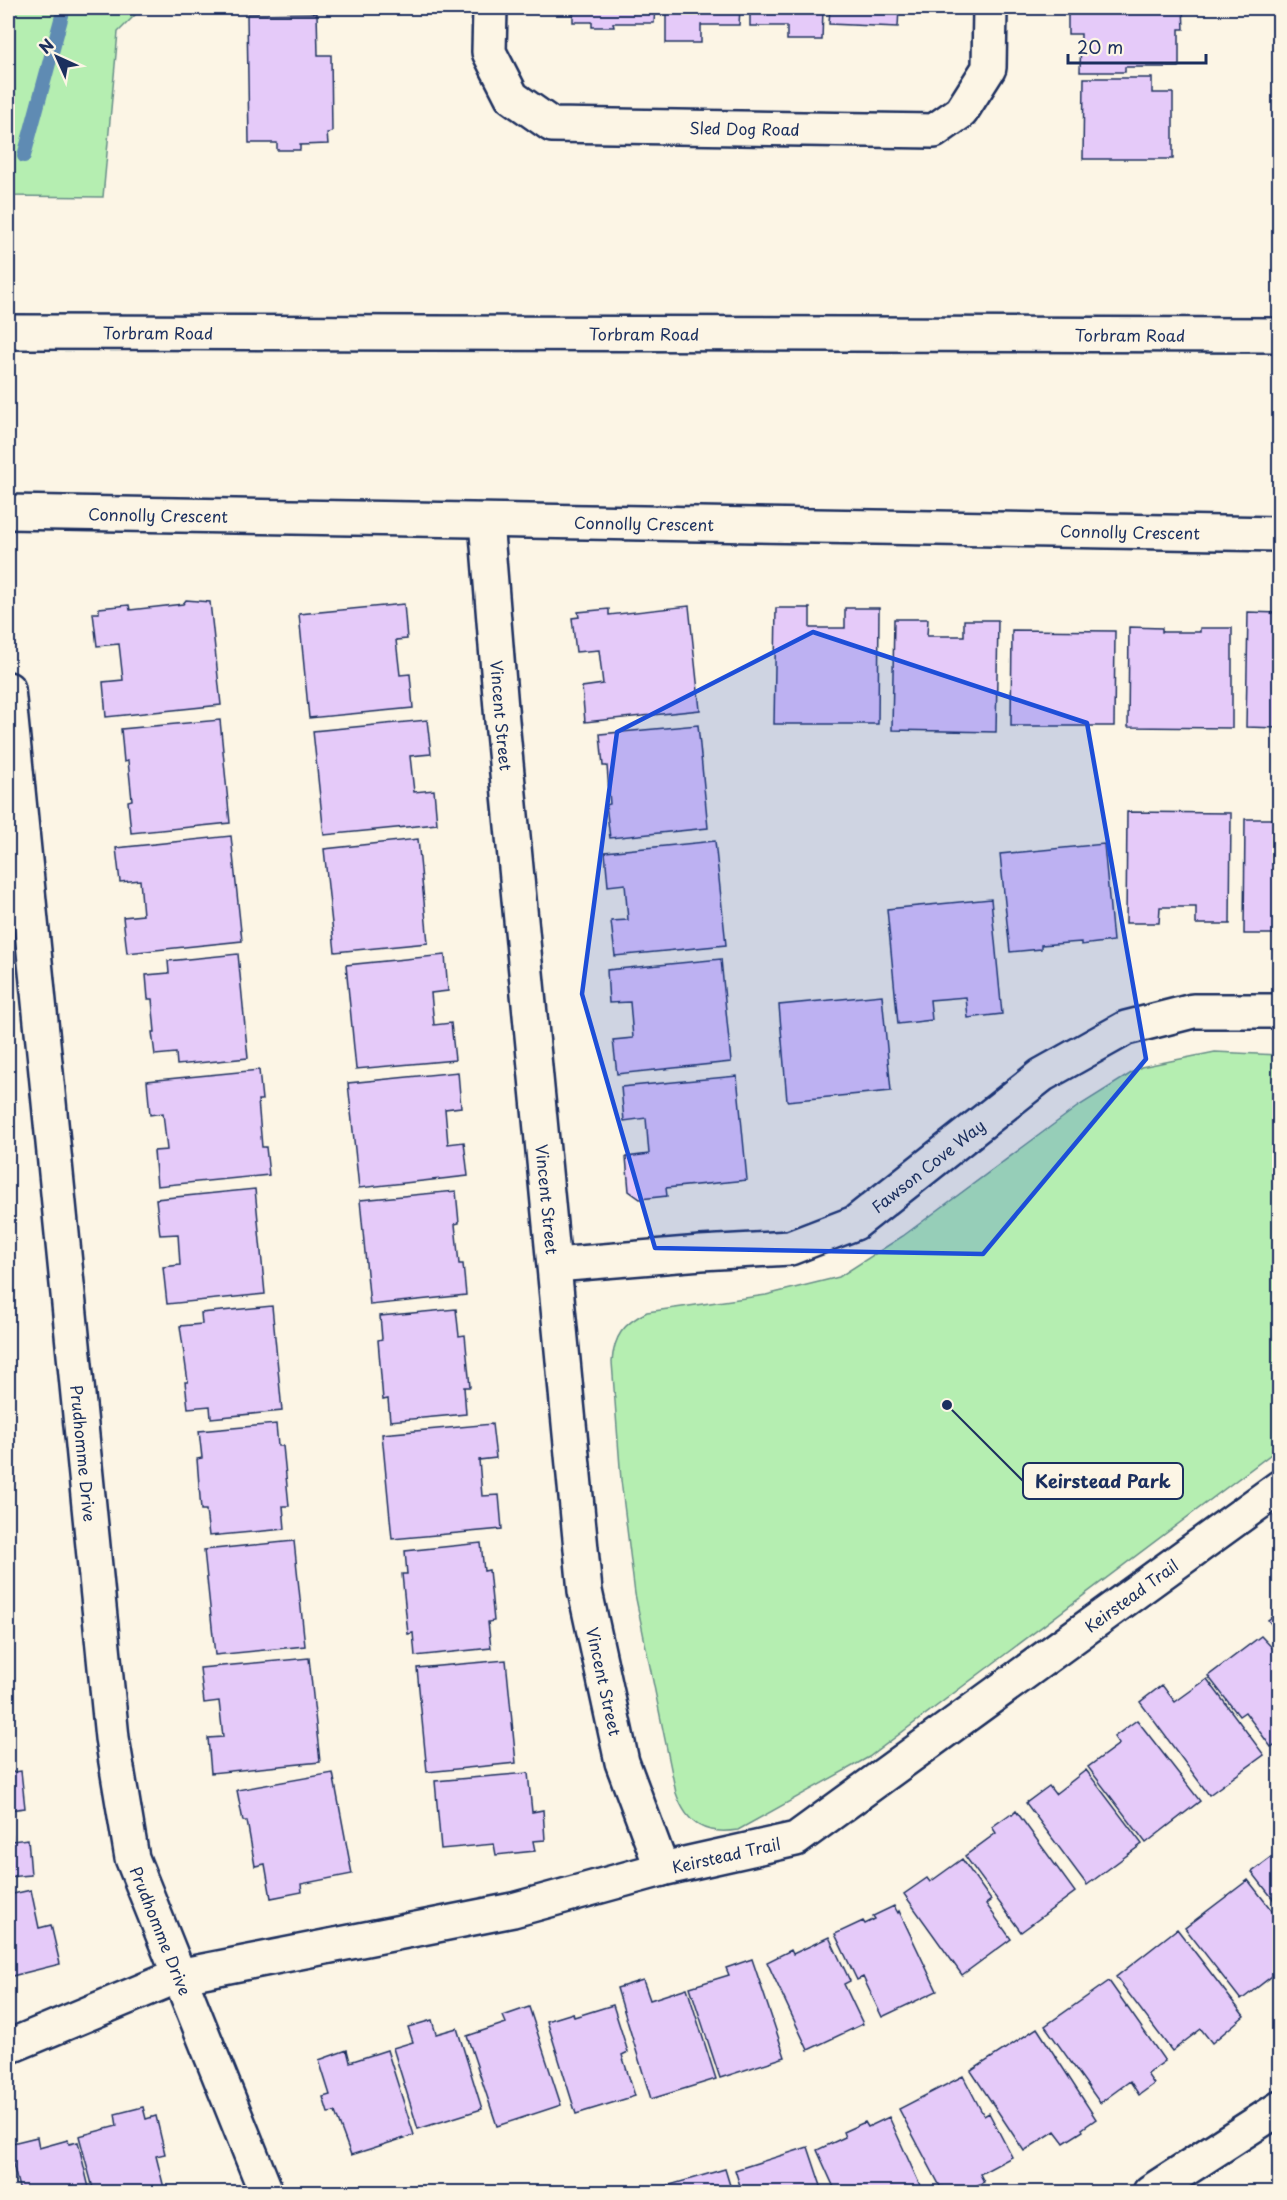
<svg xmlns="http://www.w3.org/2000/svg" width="1287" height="2200" viewBox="0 0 1287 2200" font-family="'Playpen Sans',sans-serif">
<rect width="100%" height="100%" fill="#fcf5e5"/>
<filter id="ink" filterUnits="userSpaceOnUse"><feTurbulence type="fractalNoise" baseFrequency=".0167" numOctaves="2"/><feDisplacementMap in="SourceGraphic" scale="12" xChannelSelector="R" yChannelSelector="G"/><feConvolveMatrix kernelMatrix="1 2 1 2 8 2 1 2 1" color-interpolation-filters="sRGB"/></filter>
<g filter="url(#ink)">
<!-- green -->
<path fill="#b5eeb1" stroke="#688e88" stroke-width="1.5" d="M 8,8 L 142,8 L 118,32 L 103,197 L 8,196 Z
M 1215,1052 L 1279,1055 L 1279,1448 L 869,1757 L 738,1830 C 705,1835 687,1825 676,1793 L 635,1594 L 621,1480 L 612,1362 C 614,1336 623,1324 647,1312 L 766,1295 L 839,1277 L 903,1236 L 1077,1107 L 1141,1067 Z"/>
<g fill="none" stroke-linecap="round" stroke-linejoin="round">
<!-- stream -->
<path stroke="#5f8bb3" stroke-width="14" d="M 24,156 L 64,8"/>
</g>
<!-- building -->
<path fill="#e5caf9" stroke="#1b2f5e" stroke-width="1.5" d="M 573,8 L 655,8 L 654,23 L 613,23 L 614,27 L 592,27 L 592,22 L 573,22 Z
M 666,8 L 740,8 L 739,25 L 701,25 L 701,43 L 666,43 Z
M 750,8 L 823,8 L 822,40 L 787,40 L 787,26 L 750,26 Z
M 830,8 L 899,8 L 898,27 L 829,24 Z
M 1068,8 L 1183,8 L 1184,29 L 1179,29 L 1179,67 L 1125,67 L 1125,72 L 1080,72 L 1081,34 L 1068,34 Z
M 1277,8 L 1280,8 L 1280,68 L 1277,68 Z
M 317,13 L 318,55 L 331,55 L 332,132 L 327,133 L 328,144 L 300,145 L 300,150 L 277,150 L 277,143 L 249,143 L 247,14 Z
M 1084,78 L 1152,78 L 1152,93 L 1173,93 L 1173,159 L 1083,159 Z
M 1278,91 L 1280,91 L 1280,161 L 1277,161 Z
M 186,600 L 210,602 L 221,705 L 106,717 L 103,682 L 123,680 L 119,644 L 97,646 L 93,613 L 99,613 L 99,608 L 129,605 L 130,610 L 183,604 Z
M 404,604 L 407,639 L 396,640 L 400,675 L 410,674 L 413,708 L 309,718 L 299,614 Z
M 689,606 L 700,710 L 585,722 L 582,687 L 603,684 L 599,650 L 576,652 L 572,618 L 579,617 L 578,612 L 609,609 L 609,615 Z
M 776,608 L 810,608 L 810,628 L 845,628 L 845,608 L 879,608 L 878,724 L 774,724 Z
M 1248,612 L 1280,613 L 1280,728 L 1246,727 Z
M 894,619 L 928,619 L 927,636 L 964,636 L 964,620 L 998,620 L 996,732 L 892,730 Z
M 1129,627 L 1162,628 L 1162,632 L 1200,632 L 1200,628 L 1232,628 L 1232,728 L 1128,727 Z
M 1012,630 L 1115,631 L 1114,726 L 1011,726 Z
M 220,720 L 230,823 L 131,833 L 128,801 L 132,800 L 128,761 L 124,762 L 121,729 Z
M 427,720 L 431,754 L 410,756 L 414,792 L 434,790 L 437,824 L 324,835 L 313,731 Z
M 698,725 L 708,828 L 610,838 L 606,805 L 610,804 L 607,766 L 603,766 L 600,734 Z
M 1127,812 L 1231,813 L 1230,924 L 1196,924 L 1196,907 L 1160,907 L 1159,923 L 1126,923 Z
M 1245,819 L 1280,819 L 1278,934 L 1244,934 Z
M 231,836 L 242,941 L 127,953 L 123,917 L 143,915 L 140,880 L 120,882 L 116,848 Z
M 418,839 L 428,943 L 335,952 L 324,849 Z
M 715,841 L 726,945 L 615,956 L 611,921 L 628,920 L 625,884 L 608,886 L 605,852 Z
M 1104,844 L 1113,941 L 1081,945 L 1081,942 L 1041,945 L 1041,949 L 1010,952 L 1000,854 Z
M 991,899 L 1002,1014 L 968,1018 L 966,997 L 930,1000 L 932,1020 L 898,1024 L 887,909 Z
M 238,954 L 248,1058 L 177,1065 L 176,1053 L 155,1055 L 152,1032 L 155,1032 L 152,999 L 148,999 L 146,975 L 169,973 L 168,961 Z
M 445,955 L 448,991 L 431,993 L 434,1025 L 451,1023 L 455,1060 L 356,1069 L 346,965 Z
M 721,959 L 731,1062 L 617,1074 L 613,1040 L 633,1038 L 630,1002 L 609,1003 L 607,970 Z
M 882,995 L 891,1091 L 787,1101 L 779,1005 Z
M 259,1070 L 262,1100 L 258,1100 L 262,1147 L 266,1147 L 269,1175 L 157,1186 L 154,1151 L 167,1150 L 163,1113 L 150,1115 L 147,1081 Z
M 458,1072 L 461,1107 L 445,1109 L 448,1144 L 464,1142 L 468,1176 L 359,1188 L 348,1083 Z
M 737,1076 L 747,1180 L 666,1188 L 667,1196 L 640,1199 L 629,1191 L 626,1157 L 649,1154 L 646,1118 L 624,1121 L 621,1087 Z
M 255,1189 L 265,1294 L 167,1304 L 163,1267 L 180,1265 L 178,1234 L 160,1235 L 156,1199 Z
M 456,1191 L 459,1223 L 455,1224 L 459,1264 L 463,1264 L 466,1295 L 370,1305 L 360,1200 Z
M 272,1306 L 282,1411 L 211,1418 L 210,1406 L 188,1408 L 185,1382 L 188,1382 L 180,1326 L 202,1324 L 201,1313 Z
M 456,1309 L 459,1336 L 465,1335 L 470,1387 L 464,1387 L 466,1414 L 390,1421 L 388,1399 L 383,1400 L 378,1340 L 382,1339 L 380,1316 Z
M 276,1424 L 278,1446 L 283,1446 L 289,1506 L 283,1506 L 285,1529 L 209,1536 L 206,1510 L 201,1510 L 197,1459 L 202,1458 L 199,1431 Z
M 492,1424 L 496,1458 L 479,1460 L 482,1496 L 499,1495 L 502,1529 L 392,1539 L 382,1434 Z
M 294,1541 L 305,1646 L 215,1655 L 204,1550 Z
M 481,1543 L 484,1571 L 489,1570 L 494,1621 L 488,1622 L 491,1648 L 415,1656 L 413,1633 L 408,1634 L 402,1574 L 407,1574 L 405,1551 Z
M 1280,1611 L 1280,1635 L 1268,1620 Z
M 1261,1636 L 1280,1656 L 1280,1741 L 1271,1747 L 1245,1712 L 1239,1716 L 1208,1676 Z
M 309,1658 L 320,1762 L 211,1773 L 208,1738 L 223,1737 L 219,1701 L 204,1703 L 200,1668 Z
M 506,1660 L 516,1763 L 427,1772 L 417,1668 Z
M 1207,1679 L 1264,1755 L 1209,1795 L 1140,1702 L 1162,1685 L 1175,1702 Z
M 1137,1720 L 1200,1801 L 1146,1843 L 1088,1767 L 1119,1744 L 1114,1737 Z
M 1086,1770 L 1142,1844 L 1087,1885 L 1026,1803 L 1049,1786 L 1055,1794 Z
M 21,1771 L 25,1808 L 9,1810 L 12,1841 L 28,1839 L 31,1875 L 8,1877 L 8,1773 Z
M 333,1773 L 352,1874 L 301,1884 L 302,1892 L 271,1898 L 265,1864 L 255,1866 L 247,1821 L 243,1821 L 237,1790 Z
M 528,1773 L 532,1812 L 543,1810 L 545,1840 L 533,1841 L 535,1851 L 496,1855 L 494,1844 L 441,1849 L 435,1781 Z
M 1016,1811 L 1075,1892 L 1021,1932 L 965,1856 L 996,1833 L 992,1827 L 1010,1814 L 1012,1815 Z
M 1280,1851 L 1280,1908 L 1252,1872 Z
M 962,1859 L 991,1900 L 986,1904 L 1011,1939 L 962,1975 L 904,1894 L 927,1878 L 930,1882 Z
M 1248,1880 L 1280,1921 L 1280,1970 L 1241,2000 L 1185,1928 Z
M 31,1890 L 39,1928 L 51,1925 L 60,1964 L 12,1976 L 9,1965 L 8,1966 L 8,1895 Z
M 894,1906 L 898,1913 L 899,1911 L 937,1991 L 882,2017 L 863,1977 L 857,1980 L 835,1934 L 863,1921 L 865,1924 L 875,1919 L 873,1916 Z
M 1177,1929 L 1244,2016 L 1212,2043 L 1201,2029 L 1172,2051 L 1116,1977 Z
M 829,1937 L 850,1981 L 844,1984 L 863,2024 L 808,2050 L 767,1962 L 791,1950 L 793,1954 Z
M 752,1959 L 785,2057 L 720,2078 L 690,1987 L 729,1975 L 726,1968 Z
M 643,1980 L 650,2000 L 687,1988 L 716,2079 L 651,2099 L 617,1988 Z
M 1109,1981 L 1165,2061 L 1147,2074 L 1154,2084 L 1139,2095 L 1130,2081 L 1100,2103 L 1045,2026 Z
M 613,2005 L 628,2052 L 622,2055 L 635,2096 L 576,2114 L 547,2021 L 573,2013 L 574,2017 Z
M 529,2007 L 561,2105 L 497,2126 L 467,2036 L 506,2023 L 503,2016 Z
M 432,2020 L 436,2034 L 457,2028 L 482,2109 L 418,2129 L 393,2048 L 413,2042 L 408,2027 Z
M 1037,2028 L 1096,2119 L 1082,2129 L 1083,2131 L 1064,2143 L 1055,2131 L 1024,2151 L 971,2071 Z
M 347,2050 L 350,2062 L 387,2050 L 414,2135 L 351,2155 L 335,2112 L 328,2113 L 323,2097 L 330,2095 L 319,2060 Z
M 963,2076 L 984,2116 L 989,2113 L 1012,2157 L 980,2174 L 984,2182 L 964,2192 L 954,2192 L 951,2188 L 946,2191 L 943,2187 L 941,2188 L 899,2109 Z
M 143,2107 L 146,2119 L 156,2116 L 165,2154 L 156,2156 L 165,2192 L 94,2192 L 79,2136 L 117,2126 L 115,2114 Z
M 889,2117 L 923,2192 L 836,2192 L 817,2150 L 845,2137 L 843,2132 L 865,2122 L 868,2127 Z
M 37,2137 L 39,2148 L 68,2140 L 69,2144 L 78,2142 L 90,2192 L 20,2192 L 8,2144 Z
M 808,2147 L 823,2192 L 742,2192 L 735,2170 Z
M 725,2169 L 732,2192 L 650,2192 L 649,2191 Z"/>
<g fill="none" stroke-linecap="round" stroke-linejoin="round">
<defs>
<g id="minor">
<path id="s1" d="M 490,8 L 489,52 L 512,97 L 552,125 L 934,131 L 961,112 L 989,68 L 990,8"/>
<path id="s2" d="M 8,512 L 1280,534"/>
<path id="s3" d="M 486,521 L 502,721 L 585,1591 L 622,1762 L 662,1869"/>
<path id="s4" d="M 8,689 L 112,1738 L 132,1858 L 266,2192"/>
<path id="s5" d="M 555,1265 L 701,1253 L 790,1248 L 855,1223 L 1042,1075 L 1126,1028 L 1193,1011 L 1280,1011"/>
<path id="s6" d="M 8,2047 L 178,1976 L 513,1910 L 662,1869 L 796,1839 L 1280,1487"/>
<path d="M 1150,2192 L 1280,2108"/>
</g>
<g id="major">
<path id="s7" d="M 8,332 L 1280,335"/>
</g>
</defs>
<!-- minor casing -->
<use href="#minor" stroke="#1b2f5e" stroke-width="38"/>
<!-- major casing -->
<use href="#major" stroke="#1b2f5e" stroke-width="38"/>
<!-- minor -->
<use href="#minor" stroke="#fcf5e5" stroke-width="33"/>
<!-- major -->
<use href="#major" stroke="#fcf5e5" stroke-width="33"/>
</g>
</g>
<!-- marked area -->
<path fill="#1d4ed8" fill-opacity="0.2" stroke="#1d4ed8" stroke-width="4.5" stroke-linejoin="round" d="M 813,632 L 1087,723 L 1146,1059 L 983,1254 L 655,1248 L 582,994 L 617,732 Z"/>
<g text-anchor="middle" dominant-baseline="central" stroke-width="5" stroke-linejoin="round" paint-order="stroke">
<!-- street labels -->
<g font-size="16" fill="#1b2f5e" stroke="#fcf5e5">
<text stroke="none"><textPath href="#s1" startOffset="336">Sled Dog Road</textPath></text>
<text stroke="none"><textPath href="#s7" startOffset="150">Torbram Road</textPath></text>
<text stroke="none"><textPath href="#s7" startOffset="636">Torbram Road</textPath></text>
<text stroke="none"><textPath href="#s7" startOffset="1122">Torbram Road</textPath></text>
<text stroke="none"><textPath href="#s2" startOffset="150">Connolly Crescent</textPath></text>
<text stroke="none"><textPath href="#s2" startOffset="636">Connolly Crescent</textPath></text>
<text stroke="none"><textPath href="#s2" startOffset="1122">Connolly Crescent</textPath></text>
<text stroke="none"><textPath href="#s3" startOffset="195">Vincent Street</textPath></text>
<text stroke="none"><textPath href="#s5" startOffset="398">Fawson Cove Way</textPath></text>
<text stroke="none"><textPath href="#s3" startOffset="681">Vincent Street</textPath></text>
<text stroke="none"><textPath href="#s4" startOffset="768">Prudhomme Drive</textPath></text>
<text stroke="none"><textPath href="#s6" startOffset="1232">Keirstead Trail</textPath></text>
<text stroke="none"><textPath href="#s3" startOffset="1167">Vincent Street</textPath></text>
<text stroke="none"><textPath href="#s6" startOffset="746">Keirstead Trail</textPath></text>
<text stroke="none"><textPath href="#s4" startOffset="1254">Prudhomme Drive</textPath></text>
</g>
</g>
<!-- callouts -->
<path fill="none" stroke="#1b2f5e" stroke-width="2" d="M947 1405L1023 1481"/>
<circle fill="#1b2f5e" stroke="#fcf5e5" stroke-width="2" cx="947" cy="1405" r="6"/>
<rect fill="#fcf5e5" stroke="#1b2f5e" stroke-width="2" x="1023" y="1463" width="160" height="36" rx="6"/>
<g font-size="18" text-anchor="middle" font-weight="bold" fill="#1b2f5e">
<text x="1103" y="1488">Keirstead Park</text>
</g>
<!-- margin -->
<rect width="1287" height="2200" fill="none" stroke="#fcf5e5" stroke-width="30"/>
<rect x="15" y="15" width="1257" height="2170" fill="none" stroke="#1b2f5e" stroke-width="2" filter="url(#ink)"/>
<!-- north arrow -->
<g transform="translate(57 57) rotate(315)" stroke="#fcf5e5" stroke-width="4.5" paint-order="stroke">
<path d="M0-4.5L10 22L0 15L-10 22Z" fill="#1b2f5e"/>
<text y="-9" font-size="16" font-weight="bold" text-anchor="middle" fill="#1b2f5e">N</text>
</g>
<!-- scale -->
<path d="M1068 54v9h138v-9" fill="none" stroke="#1b2f5e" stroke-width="3"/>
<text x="1077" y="54" font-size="18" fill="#1b2f5e" stroke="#fcf5e5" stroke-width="4.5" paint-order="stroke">20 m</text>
</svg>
